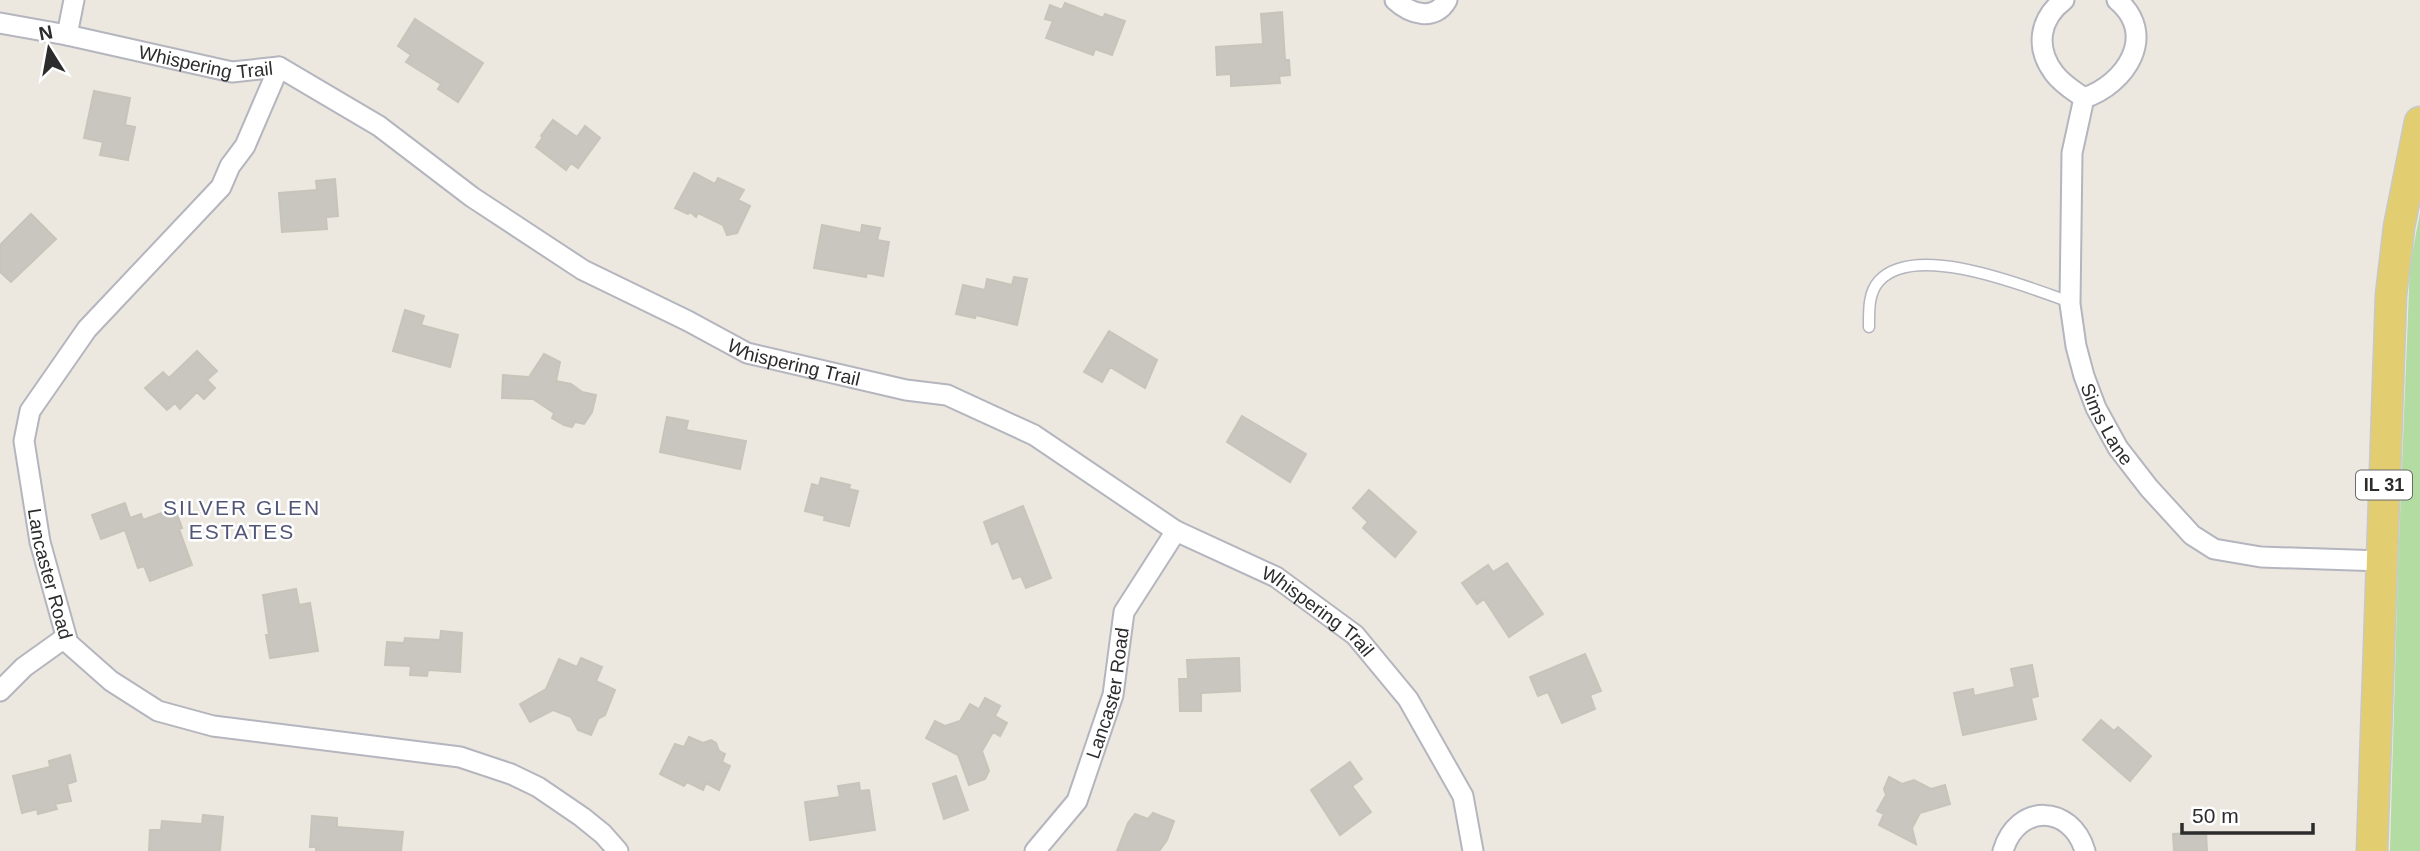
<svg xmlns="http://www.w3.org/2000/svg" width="2420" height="851" viewBox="0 0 2420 851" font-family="Helvetica,sans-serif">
<rect width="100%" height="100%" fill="#ece8e0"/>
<!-- park -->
<path fill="#b3dca3" d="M 2420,213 L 2420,851 L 2390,851 L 2398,567 L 2410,265 Z"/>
<!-- building -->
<path fill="#c8c6be" stroke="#c8c4ba" stroke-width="2" d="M 1065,3 L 1103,18 L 1105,14 L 1125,21 L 1112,55 L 1095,49 L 1093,55 L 1046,38 L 1053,21 L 1045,19 L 1050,5 L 1062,10 Z
M 1282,12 L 1285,60 L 1289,60 L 1290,75 L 1279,76 L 1280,83 L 1231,86 L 1231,74 L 1217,75 L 1216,47 L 1263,44 L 1261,14 Z
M 415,19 L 483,63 L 458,102 L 438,89 L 441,84 L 406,62 L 411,55 L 398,46 Z
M 94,91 L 130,98 L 125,125 L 135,127 L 128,160 L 100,155 L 103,142 L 84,138 Z
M 553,120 L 577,137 L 585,126 L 600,138 L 578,168 L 571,163 L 566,170 L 536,147 L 543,137 L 541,136 Z
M 694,173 L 715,184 L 718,178 L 744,190 L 738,200 L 750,206 L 737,233 L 727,235 L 723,225 L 698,213 L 696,217 L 690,212 L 688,214 L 675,208 Z
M 335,179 L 338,216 L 326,217 L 327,229 L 282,232 L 279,193 L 317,190 L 316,181 Z
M 31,214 L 56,239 L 11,282 L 0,272 L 0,245 Z
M 822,225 L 861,233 L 862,225 L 880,228 L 877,240 L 889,242 L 883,276 L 867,273 L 866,277 L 814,268 Z
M 1014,277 L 1027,279 L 1017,325 L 976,315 L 975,318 L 956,314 L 963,285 L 985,290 L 987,279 L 1012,285 Z
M 405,310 L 424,316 L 421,325 L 458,335 L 450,367 L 393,351 Z
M 1109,331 L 1157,360 L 1145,388 L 1110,367 L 1102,382 L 1084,372 Z
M 197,351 L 217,371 L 207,380 L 215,388 L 204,399 L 197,392 L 180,409 L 175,403 L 167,410 L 145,388 L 163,372 L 169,378 Z
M 544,354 L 560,362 L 556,381 L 571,384 L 582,392 L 596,395 L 592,412 L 584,424 L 575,422 L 572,427 L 564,425 L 552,418 L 554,413 L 533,399 L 502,398 L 503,375 L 529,377 Z
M 1242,416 L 1306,454 L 1290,482 L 1227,442 Z
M 667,417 L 688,421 L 686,430 L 746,441 L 740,469 L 660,452 Z
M 821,478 L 850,485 L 849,489 L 858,491 L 849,526 L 824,520 L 825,516 L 805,511 L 812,484 L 819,486 Z
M 1369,490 L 1416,532 L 1395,557 L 1363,528 L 1368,522 L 1353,508 Z
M 125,503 L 130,518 L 141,514 L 143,520 L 175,508 L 182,528 L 179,529 L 192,565 L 150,581 L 144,566 L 138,568 L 125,530 L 101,539 L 92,515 Z
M 1023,506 L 1051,578 L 1026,588 L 1021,576 L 1013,579 L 998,541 L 992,544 L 984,522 Z
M 1507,563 L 1543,614 L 1509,637 L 1484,599 L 1477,604 L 1462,583 L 1488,565 L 1493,572 Z
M 296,589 L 299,605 L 310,603 L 318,651 L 270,658 L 266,635 L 269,635 L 263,595 Z
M 441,631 L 462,633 L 460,672 L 428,670 L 427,676 L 410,675 L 411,666 L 385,665 L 387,642 L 404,643 L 405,638 L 440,640 Z
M 1585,654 L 1601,691 L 1590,695 L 1595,709 L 1562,723 L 1548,692 L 1538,696 L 1530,677 Z
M 581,658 L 602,667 L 596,681 L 615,690 L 605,715 L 598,719 L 591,735 L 578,730 L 571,717 L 553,710 L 530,722 L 520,704 L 546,689 L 559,659 L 577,667 Z
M 1239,658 L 1240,691 L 1201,693 L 1201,711 L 1180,711 L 1179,679 L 1188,679 L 1187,660 Z
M 2032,665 L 2038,696 L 2031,698 L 2036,719 L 1963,735 L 1954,693 L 1973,689 L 1974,696 L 2015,687 L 2011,669 Z
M 985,698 L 1000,706 L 995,716 L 1007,723 L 1000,736 L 993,732 L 982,751 L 989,771 L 985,779 L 969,785 L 958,755 L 926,738 L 935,721 L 945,726 L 960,721 L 970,704 L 979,709 Z
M 2101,720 L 2114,731 L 2118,727 L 2151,756 L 2130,781 L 2083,740 Z
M 689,737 L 703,743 L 711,740 L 716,743 L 719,751 L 725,754 L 722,762 L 730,766 L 719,790 L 706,783 L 703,790 L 687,782 L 684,786 L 660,774 L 675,744 L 684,747 Z
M 70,755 L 76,781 L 67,784 L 71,801 L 55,804 L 57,809 L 38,814 L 37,809 L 22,813 L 13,776 L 50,767 L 49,761 Z
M 1350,762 L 1362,779 L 1352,786 L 1371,812 L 1340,835 L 1311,790 Z
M 956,776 L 968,810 L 944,819 L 933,784 Z
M 1889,777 L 1902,784 L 1914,780 L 1931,789 L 1945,785 L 1950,804 L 1920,813 L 1912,828 L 1916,844 L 1879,825 L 1884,814 L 1877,811 L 1886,795 L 1884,789 Z
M 859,783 L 860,791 L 869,790 L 875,830 L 810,840 L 805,802 L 840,797 L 838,786 Z
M 1153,813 L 1174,821 L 1167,840 L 1159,851 L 1117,851 L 1128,823 L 1135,814 L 1148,819 Z
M 203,815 L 223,817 L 220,851 L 149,851 L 150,830 L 161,830 L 162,821 L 202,824 Z
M 312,816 L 337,818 L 337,827 L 403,832 L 401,851 L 316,851 L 316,847 L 310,847 Z
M 2206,832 L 2207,851 L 2174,851 L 2173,834 Z"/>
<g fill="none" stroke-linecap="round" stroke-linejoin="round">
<defs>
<path id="lane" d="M 1869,327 C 1869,312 1868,293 1879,281 C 1916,241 2027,287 2070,302"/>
<g id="street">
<path d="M 1395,0 C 1410,14 1435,22 1447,0"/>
<path d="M 2064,0 C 2039,19 2035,48 2054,73 C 2062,84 2074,91 2084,98"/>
<path id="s1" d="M 0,23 L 67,35 L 232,72 L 279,67 L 379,126 L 472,197 L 583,270 L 688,321 L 747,353 L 906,390 L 947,395 L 1034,435 L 1176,531 L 1276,577 L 1355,635 L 1408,699 L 1463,796 L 1473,851"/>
<path d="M 67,35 L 74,0"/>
<path id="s2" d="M 279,67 L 245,146 L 230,166 L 221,187 L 87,329 L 30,411 L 24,441 L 40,542 L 68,643 L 111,681 L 158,711 L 213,726 L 460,757 L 511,774 L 538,787 L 582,817 L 603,834 L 618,851"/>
<path id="s3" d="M 2084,98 L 2072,153 L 2070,304 L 2076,346 L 2084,376 L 2096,408 L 2118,448 L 2149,488 L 2192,535 L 2214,549 L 2261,557 L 2382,561"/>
<path d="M 2084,98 C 2126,84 2158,35 2117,0"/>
<path d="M 0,691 L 24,667 L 66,637"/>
<path id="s4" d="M 1035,851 L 1077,801 L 1113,695 L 1124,612 L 1176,531"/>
<path d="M 2003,851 C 2017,803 2071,804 2085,851"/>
</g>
<path id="primary" d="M 2372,851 L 2391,295 L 2399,227 L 2420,122"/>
</defs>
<!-- lane casing -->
<use href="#lane" stroke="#b4b5be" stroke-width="13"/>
<!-- street casing -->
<use href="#street" stroke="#b4b5be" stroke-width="23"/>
<!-- primary casing -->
<use href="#primary" stroke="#c8c8c8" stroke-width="33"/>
<!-- lane -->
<use href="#lane" stroke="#fff" stroke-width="10"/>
<!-- street -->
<use href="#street" stroke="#fff" stroke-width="19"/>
<!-- primary -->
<use href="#primary" stroke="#e2ce70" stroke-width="30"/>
</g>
<g text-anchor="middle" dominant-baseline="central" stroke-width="5" stroke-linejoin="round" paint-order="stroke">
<!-- shield labels -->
<rect fill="#fff" stroke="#6b6b6b" stroke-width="2" x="2356" y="470.5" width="56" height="29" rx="5"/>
<g font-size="18" font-weight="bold" fill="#2c2c2c">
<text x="2384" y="485">IL 31</text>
</g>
<!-- street labels -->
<g font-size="19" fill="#2c2c2c" stroke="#fff">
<text stroke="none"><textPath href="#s1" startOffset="210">Whispering Trail</textPath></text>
<text stroke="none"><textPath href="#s1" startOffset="882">Whispering Trail</textPath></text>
<text stroke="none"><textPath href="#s3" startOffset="334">Sims Lane</textPath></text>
<text stroke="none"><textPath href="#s2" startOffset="595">Lancaster Road</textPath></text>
<text stroke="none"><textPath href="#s1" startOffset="1470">Whispering Trail</textPath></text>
<text stroke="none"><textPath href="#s4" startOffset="178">Lancaster Road</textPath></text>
</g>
<!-- neighbourhood labels -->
<g font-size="21" letter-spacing="2" fill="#515678" stroke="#fff">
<text x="242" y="507">SILVER GLEN<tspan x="242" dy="24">ESTATES</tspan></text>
</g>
</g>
<!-- north arrow -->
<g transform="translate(49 49) rotate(349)" stroke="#ffffff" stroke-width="5" paint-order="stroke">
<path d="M0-5L12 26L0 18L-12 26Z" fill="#2c2c2c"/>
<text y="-10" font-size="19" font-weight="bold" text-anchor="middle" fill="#2c2c2c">N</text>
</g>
<!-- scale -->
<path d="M2182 823v10h131v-10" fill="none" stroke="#2c2c2c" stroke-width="3.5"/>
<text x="2192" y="823" font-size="21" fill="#2c2c2c" stroke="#ffffff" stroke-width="5" paint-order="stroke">50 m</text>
</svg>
